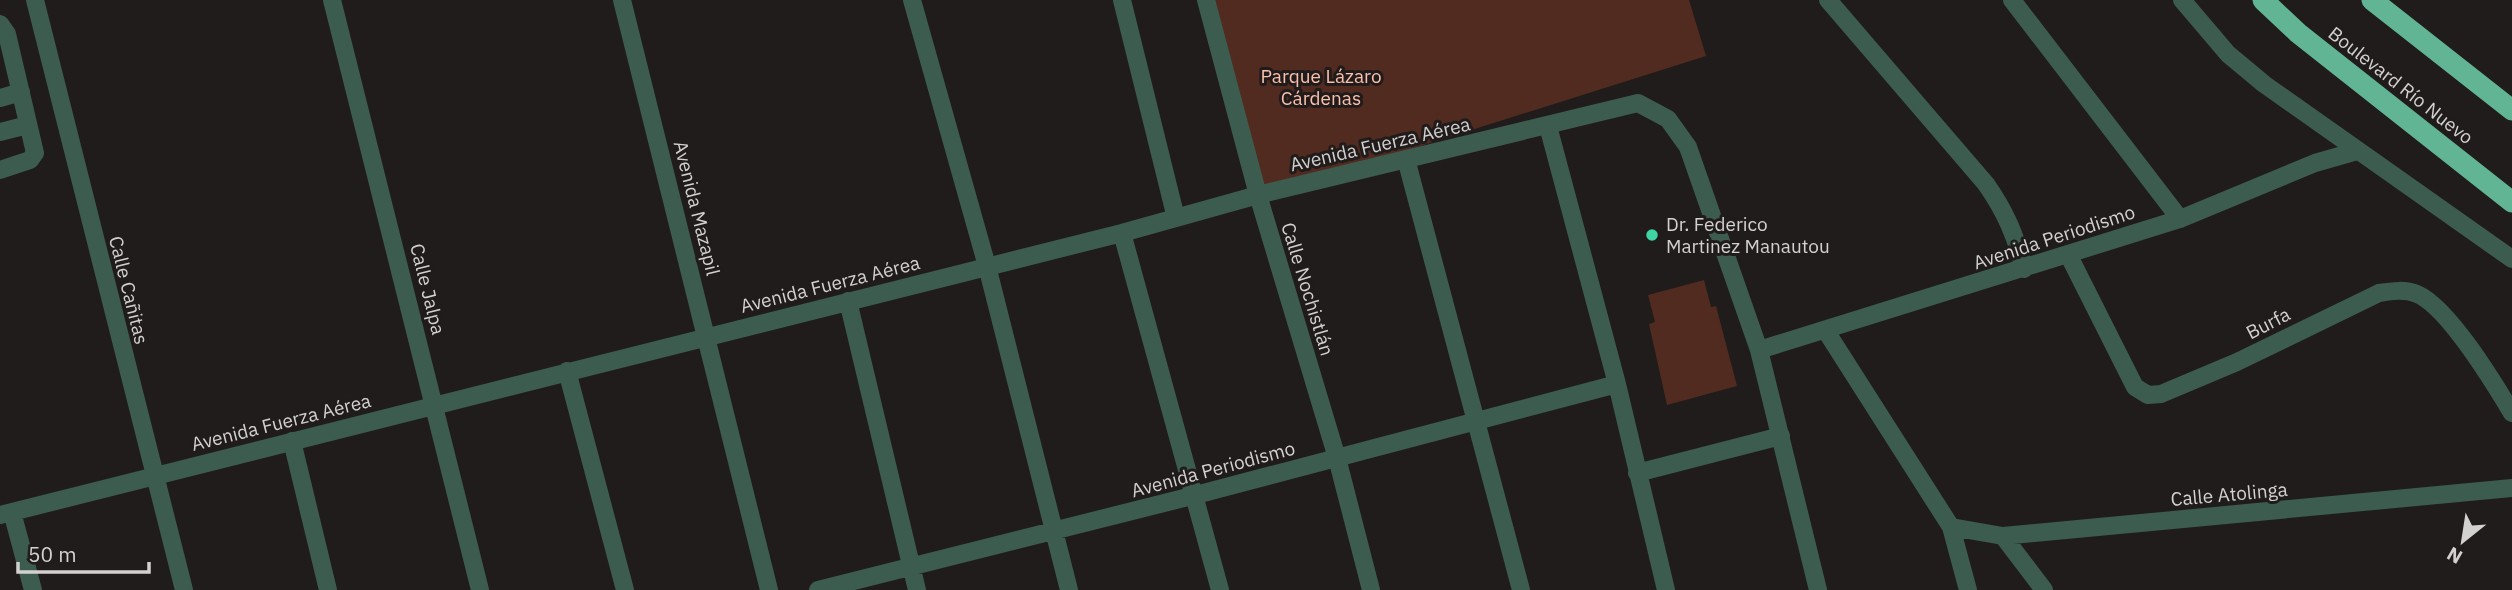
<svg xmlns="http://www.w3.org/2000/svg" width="2512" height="590" viewBox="0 0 2512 590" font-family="'IBM Plex Sans',sans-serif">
<rect width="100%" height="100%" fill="#201c1b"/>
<!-- green -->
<path fill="#512b1f" d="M 1209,0 L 1689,0 L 1706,56 L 1262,196 Z
M 1704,280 L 1711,307 L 1716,306 L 1737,386 L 1667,405 L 1649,324 L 1655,322 L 1648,295 Z"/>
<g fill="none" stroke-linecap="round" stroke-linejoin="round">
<!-- minor -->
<path stroke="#3c5c4f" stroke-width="18" d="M 35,0 L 184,590
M 332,0 L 480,590
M 622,0 L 769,590
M 912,0 L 987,266 L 1069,590
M 1122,0 L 1176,218
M 1206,0 L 1258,195 L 1337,458 L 1371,590
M 1828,0 L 1986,184 C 2005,211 2016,236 2024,269
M 2012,0 L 2180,219
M 2182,0 L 2228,54 L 2264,84 L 2512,259
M 0,24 L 7,34 L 35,153 L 30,160 L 0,170
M 0,98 L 21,92
M 1548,126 L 1617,384 L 1666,590
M 0,132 L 28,125
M 1406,159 L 1521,590
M 1122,233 L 1220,590
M 2068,254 L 2135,387 L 2148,395 L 2161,394 L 2237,362 L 2379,293 C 2392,291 2405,289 2417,294 C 2448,307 2494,383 2512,413
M 848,301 L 917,590
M 1826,331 L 1951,527 L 1968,590
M 1759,350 L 2180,219 L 2315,163 L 2357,151
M 567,371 L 625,590
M 292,441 L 328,590
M 1637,473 L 1781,436
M 12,512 L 33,590
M 0,515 L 1122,233 L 1258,195 L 1638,103 L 1668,119 L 1688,147 L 1759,350 L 1818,590
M 1951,527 L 2003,536 L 2512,488
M 2003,536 L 2044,590
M 818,590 L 1192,496 L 1617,384"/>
<!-- highway -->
<path stroke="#61b594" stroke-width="21" d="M 2263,0 L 2298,33 L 2512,202
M 2372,0 L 2512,110"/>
</g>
<!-- markers -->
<circle fill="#3ed4a3" stroke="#201c1b" stroke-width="2.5" cx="1652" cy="235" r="7"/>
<g text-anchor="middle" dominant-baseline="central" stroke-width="6" stroke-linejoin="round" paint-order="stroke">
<!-- park labels -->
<g font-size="19" fill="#fcbfab" stroke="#201c1b">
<text x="1321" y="76">Parque Lázaro<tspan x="1321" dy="22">Cárdenas</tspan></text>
</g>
<!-- street labels -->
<g font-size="19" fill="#d3d1d0" stroke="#201c1b">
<text transform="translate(2401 85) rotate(38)">Boulevard Río Nuevo</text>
<text transform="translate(1380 144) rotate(-13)">Avenida Fuerza Aérea</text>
<text transform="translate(697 208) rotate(76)">Avenida Mazapil</text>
<text transform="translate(2054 237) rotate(-18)">Avenida Periodismo</text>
<text transform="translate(830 284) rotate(-14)">Avenida Fuerza Aérea</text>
<text transform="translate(428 289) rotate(76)">Calle Jalpa</text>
<text transform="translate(1308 289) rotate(73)">Calle Nochistlán</text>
<text transform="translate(129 290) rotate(76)">Calle Cañitas</text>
<text transform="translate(2268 323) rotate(-27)">Burfa</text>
<text transform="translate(281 422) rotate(-14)">Avenida Fuerza Aérea</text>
<text transform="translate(1213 469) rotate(-15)">Avenida Periodismo</text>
<text transform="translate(2229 494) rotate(-5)">Calle Atolinga</text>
</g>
<!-- poi labels -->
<g font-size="19" fill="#d3d1d0" stroke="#201c1b" text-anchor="start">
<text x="1666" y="224">Dr. Federico<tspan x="1666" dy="22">Martinez Manautou</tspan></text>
</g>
</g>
<!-- north arrow -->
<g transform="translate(2463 541) rotate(210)" stroke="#201c1b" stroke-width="5" paint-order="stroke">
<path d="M0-5L12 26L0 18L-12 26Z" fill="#d3d1d0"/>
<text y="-10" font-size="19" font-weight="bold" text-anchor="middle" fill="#d3d1d0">N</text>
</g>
<!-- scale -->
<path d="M18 562v10h131v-10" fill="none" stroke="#d3d1d0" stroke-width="3.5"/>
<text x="28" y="562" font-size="21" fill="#d3d1d0" stroke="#201c1b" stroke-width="5" paint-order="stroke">50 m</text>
</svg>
